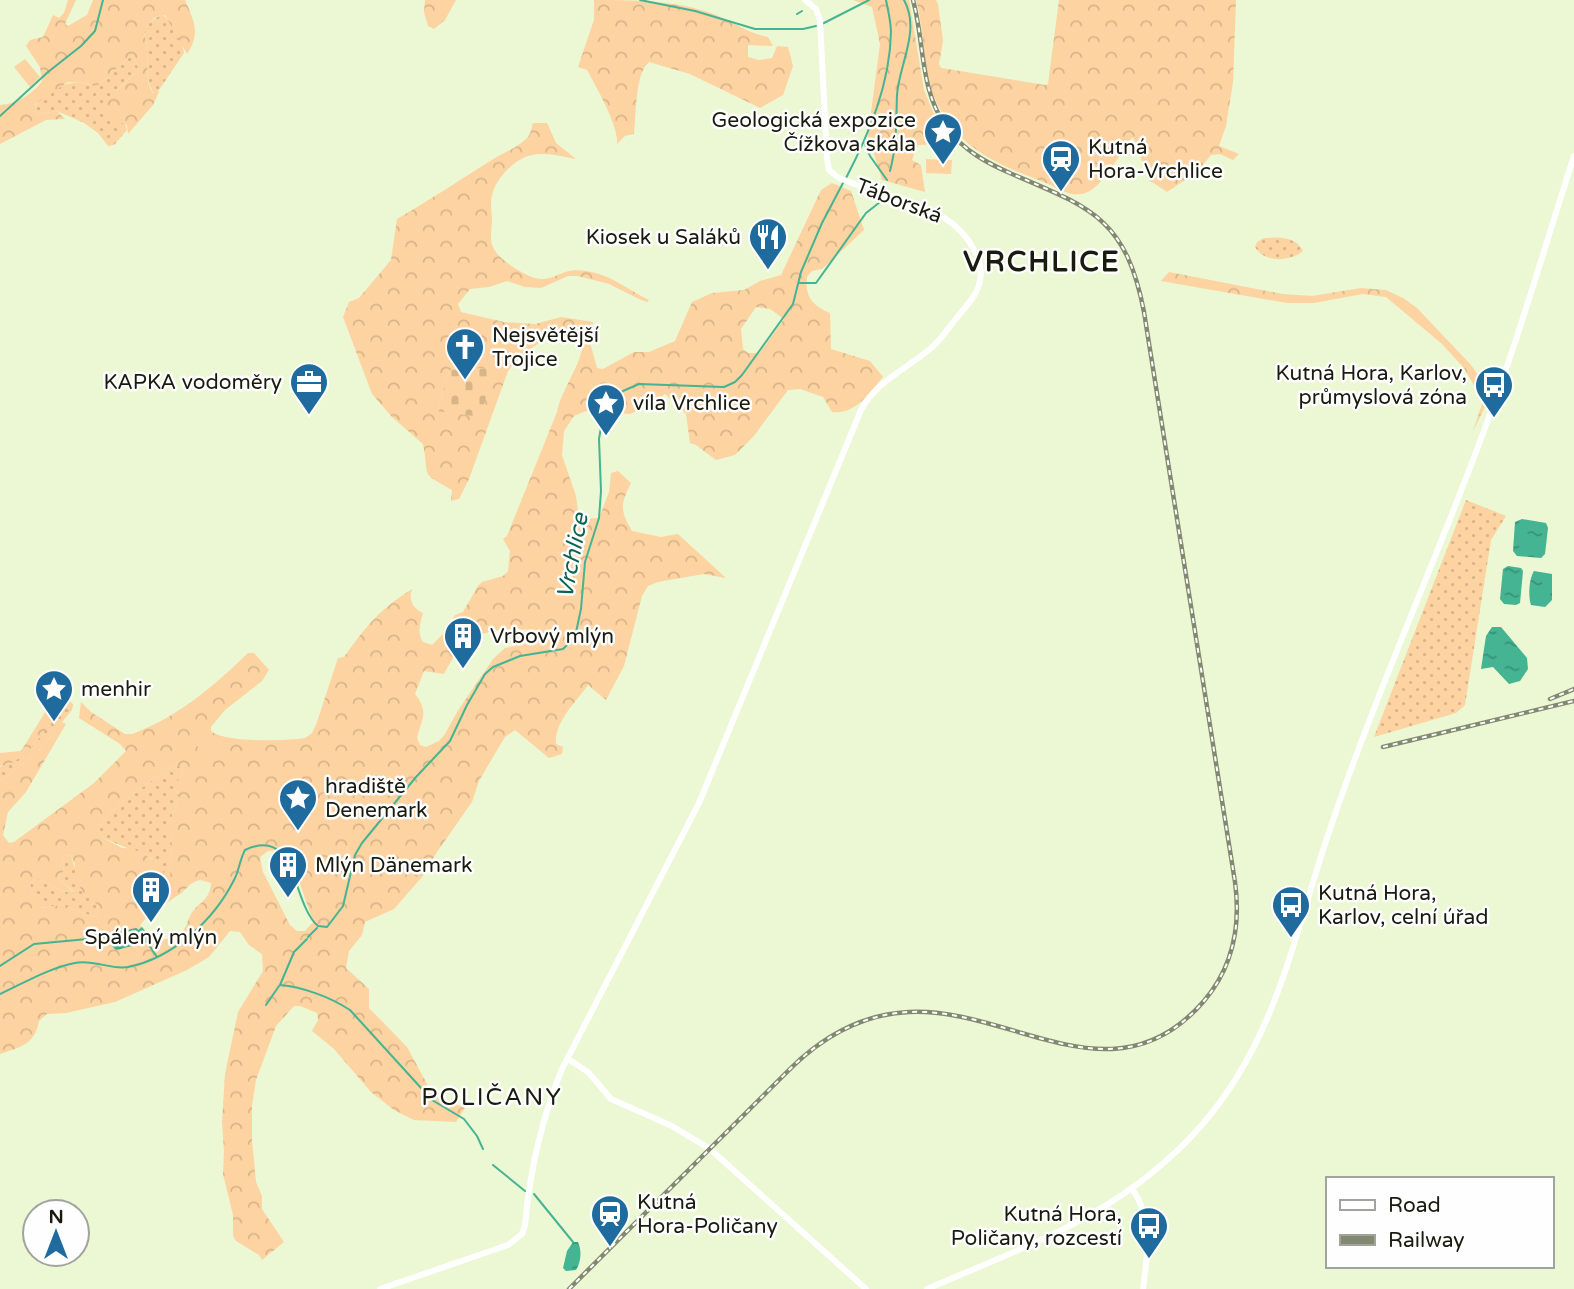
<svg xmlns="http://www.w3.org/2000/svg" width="1574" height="1289" viewBox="0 0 1574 1289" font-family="'Varela Round',sans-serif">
<defs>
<pattern id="grass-dots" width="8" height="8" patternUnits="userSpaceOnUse" patternTransform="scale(1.75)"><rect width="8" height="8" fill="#fdd3a1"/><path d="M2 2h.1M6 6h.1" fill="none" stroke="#d8b589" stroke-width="1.8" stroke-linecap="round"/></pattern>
<pattern id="forest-crowns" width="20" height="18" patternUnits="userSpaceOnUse" patternTransform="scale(1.75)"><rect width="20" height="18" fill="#fdd3a1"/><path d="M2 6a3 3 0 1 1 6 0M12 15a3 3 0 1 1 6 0" fill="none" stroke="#d8b589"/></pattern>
<pattern id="cemetery-stones" width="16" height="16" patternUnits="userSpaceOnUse" patternTransform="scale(1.75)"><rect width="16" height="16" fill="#fdd3a1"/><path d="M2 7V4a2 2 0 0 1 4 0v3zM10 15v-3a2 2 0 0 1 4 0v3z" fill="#d8b589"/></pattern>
<pattern id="water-ripples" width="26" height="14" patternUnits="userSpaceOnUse" patternTransform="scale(1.75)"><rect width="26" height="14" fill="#44b492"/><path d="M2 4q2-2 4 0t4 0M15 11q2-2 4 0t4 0" fill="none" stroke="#389276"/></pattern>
</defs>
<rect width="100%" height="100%" fill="#ecf7d3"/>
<!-- grass -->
<path fill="url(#grass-dots)" d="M 162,14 C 172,22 182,39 184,53 L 157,93 L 154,93 C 145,83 148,63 148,51 C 148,45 145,39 144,33 L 147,24 Z
M 133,54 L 139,70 L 116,91 L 113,120 L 125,123 L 127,130 L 114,145 L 108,146 L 98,133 L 84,123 L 57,111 L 40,114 L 36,113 L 35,107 L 37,102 C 57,87 71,76 96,87 Z
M 1264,238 C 1278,237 1297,237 1303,251 C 1290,262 1264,263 1255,247 L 1257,242 Z
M 1466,500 L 1506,516 L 1491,540 L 1465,705 L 1456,713 L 1374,737 Z
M 58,696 L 66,696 L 73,705 L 72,710 L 35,755 L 0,781 L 0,767 L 26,753 L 62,709 L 62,705 L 56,699 Z
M 175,765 L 181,767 L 182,774 L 175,788 L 179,798 L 169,824 L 165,828 L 172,835 L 169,868 L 172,874 L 147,890 L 138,893 L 135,888 C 138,882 147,873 153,870 L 165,873 L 151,858 L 103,838 L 98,829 C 117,801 148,784 175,765 Z
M 64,855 L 71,856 L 82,891 L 87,894 L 97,894 L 98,914 L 95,917 L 61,905 L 41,908 L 35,895 L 32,893 L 30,883 L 38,879 L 65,892 L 74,892 L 60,880 L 59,876 L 64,871 L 62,860 Z"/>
<!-- forest -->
<path fill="url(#forest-crowns)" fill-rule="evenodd" d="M 68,0 L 76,0 L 65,24 L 68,26 L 87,15 L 93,0 L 185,0 C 194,21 201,33 187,54 L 165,15 C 155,14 147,24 144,33 C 145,39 148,46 148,51 C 148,63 145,83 153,93 L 159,92 L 153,105 L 128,134 L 127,125 L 108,118 L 105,108 L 109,98 L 139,70 L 133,54 L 96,87 L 86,83 L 68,82 L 35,104 L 36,113 L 40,114 L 57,111 L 65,119 L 46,120 L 0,144 L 0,105 C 15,105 34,93 42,81 L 40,67 L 26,46 L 30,40 L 43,37 L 53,15 L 59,18 L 64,13 Z
M 425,0 L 456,0 L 445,20 L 434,29 L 428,26 L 424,12 Z
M 594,0 C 632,0 671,0 708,12 C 729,19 746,33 768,37 L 773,46 L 748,45 L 748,57 L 759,60 L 772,58 L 777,46 L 788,47 L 793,66 L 783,95 L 760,108 L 690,74 L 649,62 C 635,73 636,116 634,134 L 625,136 L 617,144 C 619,126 596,87 587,70 L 578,67 L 594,20 Z
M 853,0 L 909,0 L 924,90 L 933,112 L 955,144 L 918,145 L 912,160 L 921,165 L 925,192 L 882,180 L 868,135 L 880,44 L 872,7 Z
M 916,0 L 936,0 L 938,4 L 943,41 L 939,64 L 941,68 L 1045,85 L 1048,84 L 1059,0 L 1236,0 L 1233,82 L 1226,126 L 1219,146 L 1239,154 L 1233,160 L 1220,154 L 1211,155 L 1197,172 L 1167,192 L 1149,180 L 1133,137 C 1120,152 1103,188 1085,193 C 1071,198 1059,189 1046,183 C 999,165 956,148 935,99 C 922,68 925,33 916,0 Z
M 533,123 L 547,123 L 556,143 L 576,159 C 560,156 544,151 528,156 C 510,162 490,185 491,204 C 491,210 492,215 492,220 C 492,229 489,239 493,247 C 497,256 507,263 516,269 C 555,293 552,266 586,271 C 610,274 628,290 649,300 L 647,302 L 641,300 L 609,284 L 578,276 L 568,276 L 541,288 L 525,287 L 507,281 L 489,287 L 470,289 L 458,304 L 461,312 L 504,322 L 535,324 L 561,317 L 593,322 L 590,342 L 597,368 L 603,369 L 634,352 L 649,352 L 675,341 L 692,302 L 712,293 L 744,290 L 760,281 L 781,275 L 821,190 L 832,183 L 851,191 L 864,230 L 822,269 L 812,271 L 807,277 C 805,297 812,305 830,313 L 831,349 L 870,361 L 883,377 C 869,393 856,415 832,412 L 823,397 L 800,389 L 788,390 L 753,437 L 735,455 L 716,460 L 696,445 L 690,443 L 686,414 L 665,394 L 653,404 L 630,414 L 586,411 L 574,416 L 564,431 L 562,455 L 576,496 L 579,519 L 599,518 L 609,492 L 611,473 L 618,471 L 631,483 C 620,505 620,510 632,531 L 661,537 L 678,534 L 726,578 L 704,574 L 658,582 L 648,586 L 642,596 L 624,666 L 606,700 L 588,685 C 576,702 554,722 556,744 L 563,747 L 562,754 L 549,758 L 515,730 L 505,737 L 493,757 L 479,781 L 472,802 L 437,852 L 422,877 L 394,909 L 365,922 L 362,935 L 349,951 L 346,968 L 369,989 L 369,1008 L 407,1047 L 433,1095 L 465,1108 L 456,1122 L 414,1120 L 394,1110 L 371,1092 L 334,1049 L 312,1031 L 318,1020 L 317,1013 L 300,1006 L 294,1006 L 276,1026 L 256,1080 L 252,1106 L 252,1141 L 256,1182 L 262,1196 L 262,1209 L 284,1242 L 262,1260 L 259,1255 L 236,1241 L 233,1236 L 233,1215 L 223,1174 L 224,1151 L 222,1122 L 225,1074 L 238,1012 L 263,971 L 262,954 L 249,945 L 240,932 L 230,931 L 209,957 L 187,970 L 115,1002 L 66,1013 L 47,1014 L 39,1021 C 35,1044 21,1047 0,1054 L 0,781 L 35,755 L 62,722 L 66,724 L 26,792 L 8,812 L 3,835 L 9,843 L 14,842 L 94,783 L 126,751 L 120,744 L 79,718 L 81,702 L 91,712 L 125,734 L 132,734 C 178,717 213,687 248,653 L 254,653 L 269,670 L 262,681 L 225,710 L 211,727 L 211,731 C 224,743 287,741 305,738 L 312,733 L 316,725 L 338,658 L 344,657 C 367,625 379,610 412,589 C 408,600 413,609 423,613 C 420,624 417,632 423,642 L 432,645 L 442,635 L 455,615 L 463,612 L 478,586 L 482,582 L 503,576 L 508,571 L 510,551 L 503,539 L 507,536 L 557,412 C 561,389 587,357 582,338 C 559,322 522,353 508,371 L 469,479 L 459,499 L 451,501 L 452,490 C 419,471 430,480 423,444 L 392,417 L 372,394 L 343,317 L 349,302 L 359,298 L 391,260 L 397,219 C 430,200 463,178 495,158 C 505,152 517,148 527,138 C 531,134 531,129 533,123 ZM 756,307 L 770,309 L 784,319 L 759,353 L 748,353 L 743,349 L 741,329 ZM 492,368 L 438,411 L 449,370 ZM 503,629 L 538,630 L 533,642 L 505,648 L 493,659 L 457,712 L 445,734 L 439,741 L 426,747 L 420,745 L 417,738 C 422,718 429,712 415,694 L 424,671 L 444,674 C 457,648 473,633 503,629 ZM 175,765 L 181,767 L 182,774 L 174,786 L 179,798 L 169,824 L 163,827 L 172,835 L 169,868 L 171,874 L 147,890 L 138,893 L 135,888 C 138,882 147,873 153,870 L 165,873 L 164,869 C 152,859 138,847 122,848 L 103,838 L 98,829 C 117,801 148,784 175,765 ZM 274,850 L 289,855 L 293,863 L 313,922 L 305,931 L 297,931 L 290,925 L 263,872 L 260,857 L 268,851 ZM 64,855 L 71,856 L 75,864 C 74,869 79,889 84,893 C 88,896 92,894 97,895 L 97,898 L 94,901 L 98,906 L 98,914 L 95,917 L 61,905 L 42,908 L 35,895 L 32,893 L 30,883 L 38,879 L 65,892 L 74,893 L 60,880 L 59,876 L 64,871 L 62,860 ZM 200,880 L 211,883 C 210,902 197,902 190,916 C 187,922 187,926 182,932 L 167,939 L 153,940 L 140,925 C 150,911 163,906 177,896 C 186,891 189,882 200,880 Z
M 1169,272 L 1283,294 L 1312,296 L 1361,288 L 1386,290 L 1403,298 L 1417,308 L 1471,365 L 1487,388 L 1491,387 L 1490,397 L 1473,431 L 1483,401 L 1464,368 L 1442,344 L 1386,297 L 1363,294 L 1314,303 L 1287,303 L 1161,281 Z
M 56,700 L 61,704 L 62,709 C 45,728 28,763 0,766 L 0,753 L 21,751 L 51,703 Z"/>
<!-- cemetery -->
<path fill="url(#cemetery-stones)" d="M 493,368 L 481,417 L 438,411 L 449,370 Z"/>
<!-- pitch -->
<path fill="#fdd3a1" d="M 25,59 L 40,77 L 30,87 L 14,67 Z
M 926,159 L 952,160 L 951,174 L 926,173 Z
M 198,744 L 223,746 L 221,759 L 197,756 Z"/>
<!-- water -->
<path fill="url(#water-ripples)" d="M 1522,519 L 1546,523 L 1548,528 L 1545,554 L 1541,558 L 1517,556 L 1513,551 L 1515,522 Z
M 1508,566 L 1521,568 L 1523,571 L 1520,603 L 1516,605 L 1504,604 L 1500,599 L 1503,569 Z
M 1534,571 L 1552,574 L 1552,600 L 1545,607 L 1531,605 C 1528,596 1529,579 1534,571 Z
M 1492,627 L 1501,627 L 1527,658 L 1528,669 L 1520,681 L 1509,684 L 1493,667 L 1481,669 L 1486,636 Z
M 142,927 L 153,941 L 116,950 L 111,945 L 112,943 L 126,940 Z
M 573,1242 L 578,1242 C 582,1251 581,1262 576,1270 L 566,1271 L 563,1268 L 567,1251 Z"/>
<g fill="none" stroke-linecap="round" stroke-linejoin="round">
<!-- stream -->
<path stroke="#44b492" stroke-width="2" d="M 640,0 L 695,11 L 755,29 L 803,29 L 816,26
M 797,14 L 802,11
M 822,24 L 869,0
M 0,116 L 48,72 L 81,46 L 95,31 L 103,0
M 864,142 L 870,156 L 887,180
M 890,171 C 897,145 896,121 897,95 C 899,64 921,31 904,0
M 846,178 C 869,134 890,84 891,32 C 891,22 888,10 886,0
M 800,283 L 816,283 L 866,213 L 884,199
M 308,937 L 317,928
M 307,939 L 294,952 L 280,985 C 303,987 330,997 350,1010 L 432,1100 L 464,1119 L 477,1136 L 483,1149
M 147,942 L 157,957
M 0,966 L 34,944 L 98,938 L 136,929 L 139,932
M 0,994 C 24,983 49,968 75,963 C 93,959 111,970 128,967 C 173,958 214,920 234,880 C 239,871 240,859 245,850 C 298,825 291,903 318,926 L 327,927 L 343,906 L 355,855 L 362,843 L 416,777 L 450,741 L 467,705 L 485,674 L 493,667 L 520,656 L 563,649 L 575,637 L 581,609 L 585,562 L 599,518 L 601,491 L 599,439 L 602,422 L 615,400 L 623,391 L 639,384 L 724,387 L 735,382 L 742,375 L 793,304 L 801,272 L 822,223 L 843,183
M 266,1005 L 279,986
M 493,1165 L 525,1191
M 534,1194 L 573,1242"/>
<!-- secondary -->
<path stroke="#fff" stroke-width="6" d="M 568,1059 L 588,1072 L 611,1099 L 672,1126 L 710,1149 L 866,1289
M 1132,1189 C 1155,1220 1147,1254 1143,1289
M 380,1289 L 508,1245 L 522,1234 L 525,1225 C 530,1170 541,1120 562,1069 L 699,803 L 861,410 C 876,382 906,369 930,349 C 940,341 947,330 955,320 C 961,312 970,303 975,294 C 992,265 967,232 943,217 L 839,178 L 829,170 L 827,159 L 820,20 L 816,9 L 805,0
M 927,1289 C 1031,1244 1123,1214 1201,1126 C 1262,1056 1284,978 1310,892 C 1322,852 1335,813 1349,775 C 1390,661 1440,550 1482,436 C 1517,344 1544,249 1574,156"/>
<defs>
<path id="rail" d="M 1550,699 L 1574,689
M 1383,747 L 1574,701
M 569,1289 L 792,1067 C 824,1036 864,1014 909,1012 C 1013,1007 1114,1105 1204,1001 C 1233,967 1241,926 1235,882 L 1144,312 C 1126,219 1092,208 1012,174 C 987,163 964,151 947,128 C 919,89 925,44 913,0"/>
</defs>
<!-- rail casing -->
<use href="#rail" stroke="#828970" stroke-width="4.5"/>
<!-- rail -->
<use href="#rail" stroke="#fefefe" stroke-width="2" stroke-dasharray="5" stroke-linecap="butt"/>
</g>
<!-- icons -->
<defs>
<symbol id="sight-pin" viewBox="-11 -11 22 30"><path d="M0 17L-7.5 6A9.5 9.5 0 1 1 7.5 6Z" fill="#206b9e" stroke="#fefefe"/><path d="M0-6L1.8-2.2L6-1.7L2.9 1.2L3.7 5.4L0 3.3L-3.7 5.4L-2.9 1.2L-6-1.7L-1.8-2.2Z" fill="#fff"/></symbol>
<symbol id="station-pin" viewBox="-11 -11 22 30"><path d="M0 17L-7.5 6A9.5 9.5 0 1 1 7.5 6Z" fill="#206b9e" stroke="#fefefe"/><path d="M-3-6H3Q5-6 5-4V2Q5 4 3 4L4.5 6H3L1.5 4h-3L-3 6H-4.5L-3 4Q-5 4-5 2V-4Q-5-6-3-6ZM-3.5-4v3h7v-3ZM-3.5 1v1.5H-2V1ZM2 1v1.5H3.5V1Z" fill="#fff"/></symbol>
<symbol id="restaurant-pin" viewBox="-11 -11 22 30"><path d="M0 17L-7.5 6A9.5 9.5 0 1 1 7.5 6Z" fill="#206b9e" stroke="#fefefe"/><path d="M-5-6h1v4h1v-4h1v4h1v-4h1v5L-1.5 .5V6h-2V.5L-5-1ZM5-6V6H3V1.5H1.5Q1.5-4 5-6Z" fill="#fff"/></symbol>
<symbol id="church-pin" viewBox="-11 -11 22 30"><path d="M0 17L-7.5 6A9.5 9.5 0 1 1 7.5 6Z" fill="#206b9e" stroke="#fefefe"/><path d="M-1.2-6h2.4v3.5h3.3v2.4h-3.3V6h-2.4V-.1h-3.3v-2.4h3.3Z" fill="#fff"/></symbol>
<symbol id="office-pin" viewBox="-11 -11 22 30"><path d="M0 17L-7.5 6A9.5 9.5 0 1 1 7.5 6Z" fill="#206b9e" stroke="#fefefe"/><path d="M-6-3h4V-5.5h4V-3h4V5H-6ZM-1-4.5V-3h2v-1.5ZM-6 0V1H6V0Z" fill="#fff"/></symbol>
<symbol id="bus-pin" viewBox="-11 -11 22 30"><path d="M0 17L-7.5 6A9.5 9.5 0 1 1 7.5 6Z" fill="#206b9e" stroke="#fefefe"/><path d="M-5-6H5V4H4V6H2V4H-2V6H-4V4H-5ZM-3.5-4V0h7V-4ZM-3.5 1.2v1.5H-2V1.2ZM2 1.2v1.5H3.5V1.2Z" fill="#fff"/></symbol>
<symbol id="building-pin" viewBox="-11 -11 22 30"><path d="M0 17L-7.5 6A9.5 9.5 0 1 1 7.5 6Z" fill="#206b9e" stroke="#fefefe"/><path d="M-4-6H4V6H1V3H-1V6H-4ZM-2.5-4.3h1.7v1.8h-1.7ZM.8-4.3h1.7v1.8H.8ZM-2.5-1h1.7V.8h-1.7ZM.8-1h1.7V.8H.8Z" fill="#fff"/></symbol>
</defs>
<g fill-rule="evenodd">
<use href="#sight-pin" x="921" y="110" width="44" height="60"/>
<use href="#station-pin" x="1039" y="137" width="44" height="60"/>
<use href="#restaurant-pin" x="746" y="215" width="44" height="60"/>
<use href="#church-pin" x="443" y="325" width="44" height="60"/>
<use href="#office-pin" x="287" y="360" width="44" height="60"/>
<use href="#bus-pin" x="1472" y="363" width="44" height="60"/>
<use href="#sight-pin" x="584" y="381" width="44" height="60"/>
<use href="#building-pin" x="441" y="614" width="44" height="60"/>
<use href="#sight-pin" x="32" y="667" width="44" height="60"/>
<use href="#sight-pin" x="276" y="776" width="44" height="60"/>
<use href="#building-pin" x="266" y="843" width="44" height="60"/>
<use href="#building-pin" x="129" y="868" width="44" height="60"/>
<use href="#bus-pin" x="1269" y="883" width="44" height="60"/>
<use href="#station-pin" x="588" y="1192" width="44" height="60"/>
<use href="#bus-pin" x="1127" y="1204" width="44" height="60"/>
</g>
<g text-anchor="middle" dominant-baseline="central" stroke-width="5" stroke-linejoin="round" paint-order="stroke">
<!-- poi labels -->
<g font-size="21" fill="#181b0e" stroke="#fefefe" text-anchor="start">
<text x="916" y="120" text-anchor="end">Geologická expozice<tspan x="916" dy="24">Čížkova skála</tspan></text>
<text x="1088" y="147">Kutná<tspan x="1088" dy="24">Hora-Vrchlice</tspan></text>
<text x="741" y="237" text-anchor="end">Kiosek u Saláků</text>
<text x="492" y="335">Nejsvětější<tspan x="492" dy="24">Trojice</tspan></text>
<text x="1467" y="373" text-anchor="end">Kutná Hora, Karlov,<tspan x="1467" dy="24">průmyslová zóna</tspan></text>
<text x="282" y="382" text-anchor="end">KAPKA vodoměry</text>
<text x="633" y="403">víla Vrchlice</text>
<text x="490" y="636">Vrbový mlýn</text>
<text x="81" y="689">menhir</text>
<text x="325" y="786">hradiště<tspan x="325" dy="24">Denemark</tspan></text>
<text x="315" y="865">Mlýn Dänemark</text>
<text x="1318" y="893">Kutná Hora,<tspan x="1318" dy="24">Karlov, celní úřad</tspan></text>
<text x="151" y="937" text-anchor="middle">Spálený mlýn</text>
<text x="637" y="1202">Kutná<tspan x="637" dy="24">Hora-Poličany</tspan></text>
<text x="1122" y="1214" text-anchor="end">Kutná Hora,<tspan x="1122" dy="24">Poličany, rozcestí</tspan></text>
</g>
<!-- street labels -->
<g font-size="21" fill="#181b0e" stroke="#fefefe">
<text transform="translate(899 201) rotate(21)">Táborská</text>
</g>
<!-- water labels -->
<g font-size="23" font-style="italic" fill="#09644d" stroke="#fefefe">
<text transform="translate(573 556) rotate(-79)">Vrchlice</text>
</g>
<!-- quarter labels -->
<g font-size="24" letter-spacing="2" fill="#181b0e" stroke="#fefefe">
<text x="492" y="1097">POLIČANY</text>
</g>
<!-- district labels -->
<g font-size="28" font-weight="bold" letter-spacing="2" fill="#181b0e" stroke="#fefefe">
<text x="1042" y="262">VRCHLICE</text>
</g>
</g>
<!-- legend -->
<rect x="1326" y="1177" width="228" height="91" fill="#fefefe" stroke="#a2a39e" stroke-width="2"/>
<rect x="1340" y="1200" width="35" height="10" fill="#ffffff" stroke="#a2a39e" stroke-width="2"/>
<text x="1388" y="1212" font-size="21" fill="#181b0e">Road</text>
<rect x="1340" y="1235" width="35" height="10" fill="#828970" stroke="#a2a39e" stroke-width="2"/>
<text x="1388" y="1247" font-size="21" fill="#181b0e">Railway</text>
<!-- north arrow -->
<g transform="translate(56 1233)"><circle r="33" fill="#fefefe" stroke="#a2a39e" stroke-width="2"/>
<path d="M0-5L12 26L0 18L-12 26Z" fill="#206b9e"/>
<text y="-10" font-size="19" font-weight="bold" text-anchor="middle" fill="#181b0e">N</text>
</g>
</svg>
